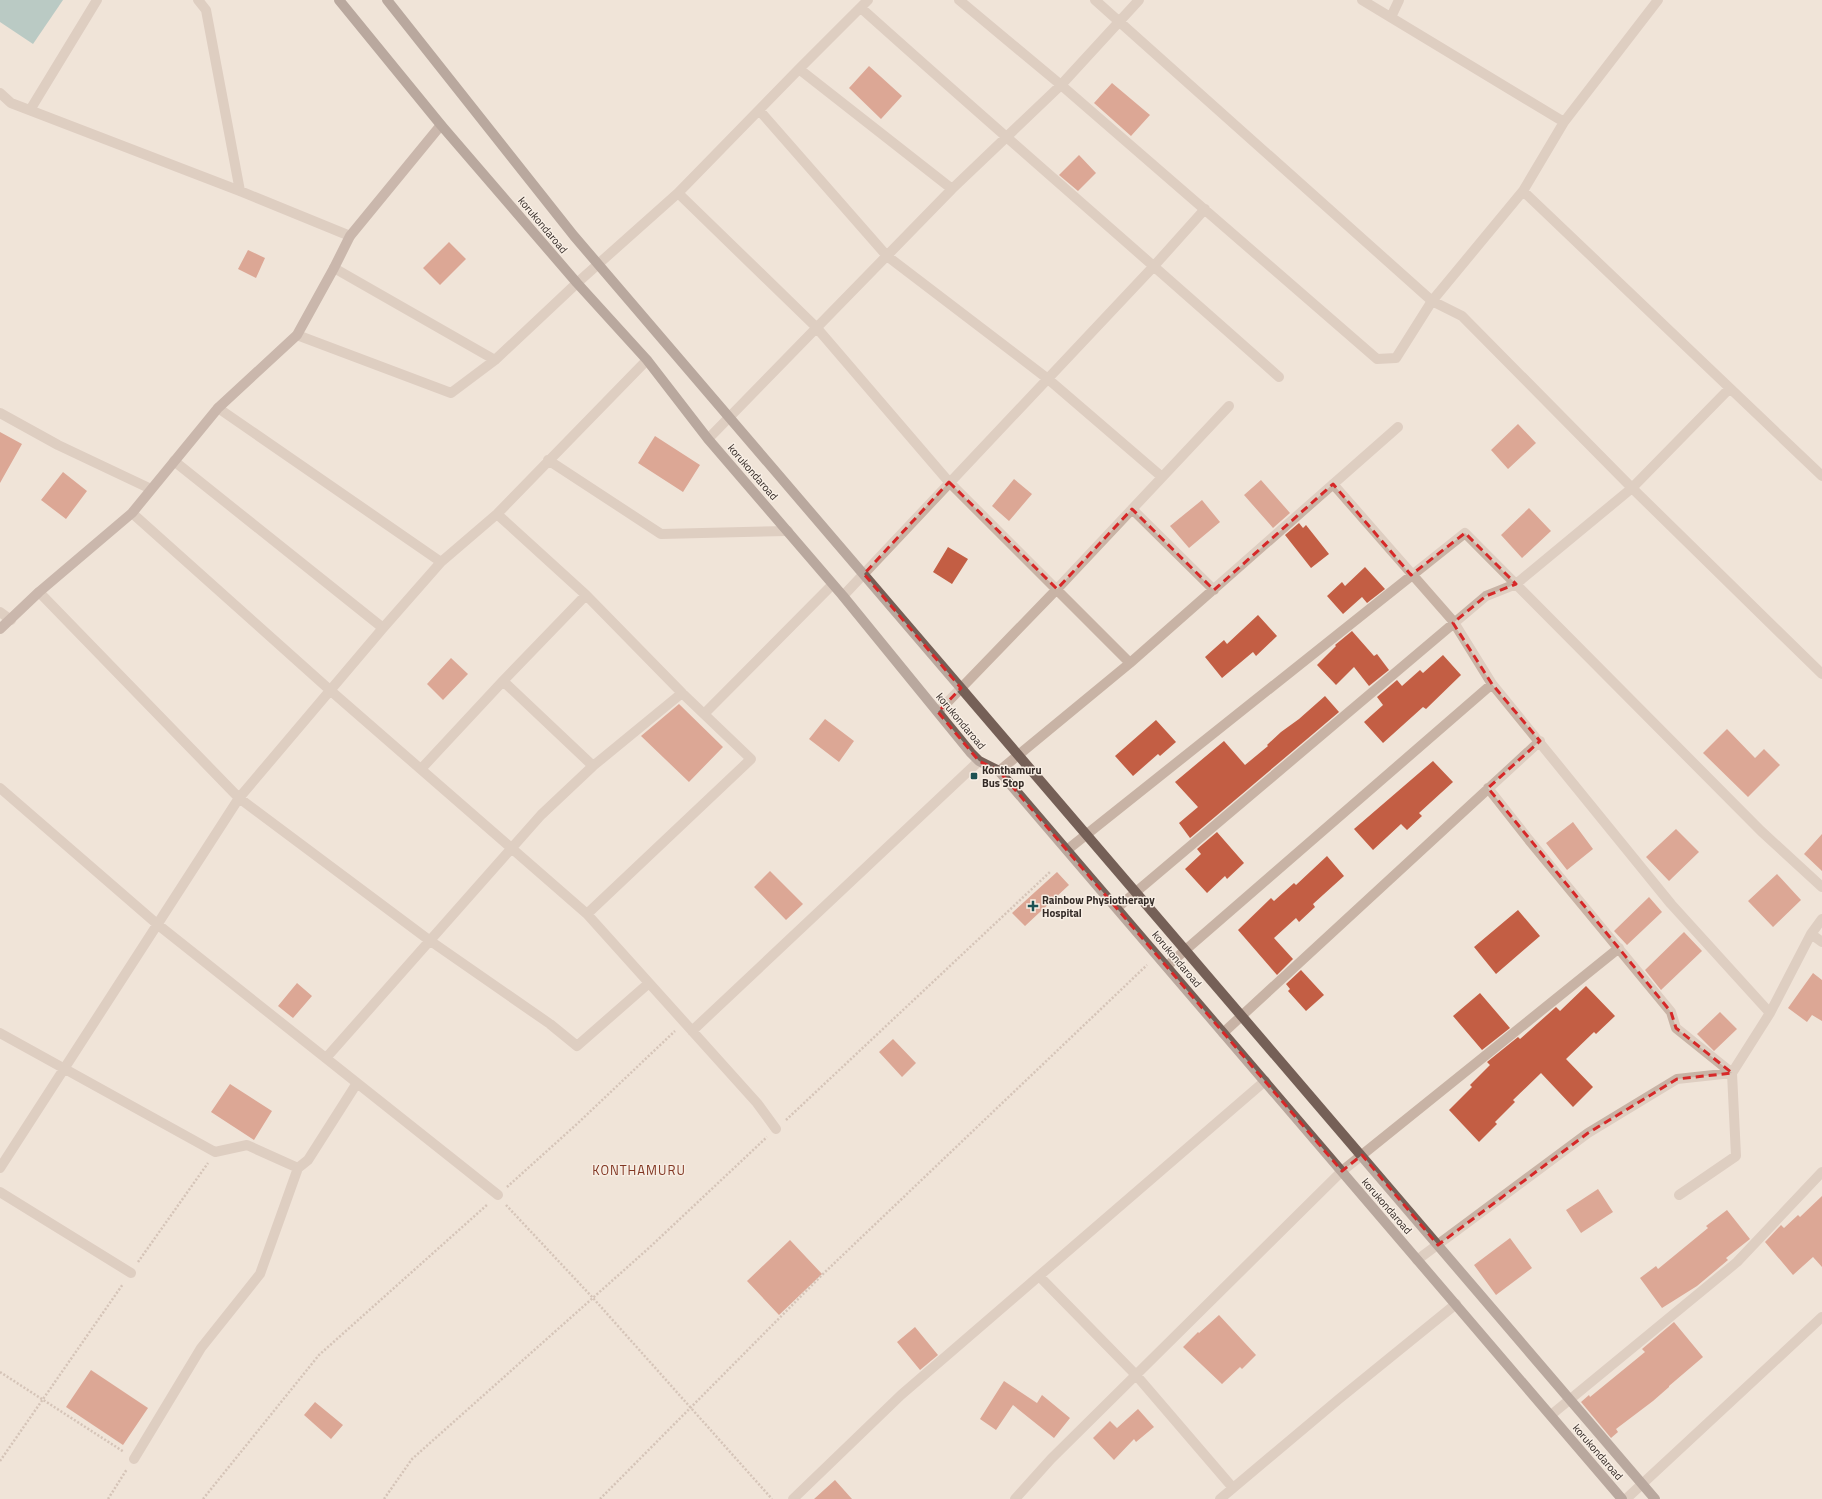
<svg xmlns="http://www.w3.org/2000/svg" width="1822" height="1499" viewBox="0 0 1822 1499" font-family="'Titillium Web',sans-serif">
<rect width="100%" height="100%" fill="#f0e4d8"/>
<!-- water -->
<path fill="#78acac" d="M 0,0 L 63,0 L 33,44 L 0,22 Z"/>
<!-- building -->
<path fill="#c35e44" d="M 869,66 L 902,96 L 881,119 L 849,88 Z
M 1112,83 L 1150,115 L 1131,136 L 1094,103 Z
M 1079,155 L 1096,173 L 1078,191 L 1059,175 Z
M 449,242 L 466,259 L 440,285 L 423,268 Z
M 248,250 L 265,258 L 256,278 L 238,269 Z
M 1518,424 L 1536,443 L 1508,469 L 1491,450 Z
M 0,432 L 22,444 L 0,483 Z
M 655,436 L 700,465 L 683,492 L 638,463 Z
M 63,472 L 87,491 L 66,519 L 41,500 Z
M 1014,479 L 1032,494 L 1009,521 L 992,506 Z
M 1261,480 L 1290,513 L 1273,528 L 1244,495 Z
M 1202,500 L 1220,522 L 1189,548 L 1170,526 Z
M 1529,508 L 1551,531 L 1522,558 L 1501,535 Z
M 1299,523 L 1303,528 L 1306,525 L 1329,554 L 1311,568 L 1285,535 Z
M 948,547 L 968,559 L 952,584 L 933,572 Z
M 1365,567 L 1385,589 L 1367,603 L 1362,597 L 1343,614 L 1327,596 L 1342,582 L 1345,586 Z
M 1258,615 L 1277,636 L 1256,656 L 1253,652 L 1222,678 L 1205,657 L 1224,640 L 1227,644 Z
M 1352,631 L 1374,656 L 1377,654 L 1389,670 L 1369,686 L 1354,667 L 1336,685 L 1317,665 L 1336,646 L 1335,645 Z
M 1443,655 L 1461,675 L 1426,709 L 1423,707 L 1383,743 L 1364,722 L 1383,705 L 1377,697 L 1397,680 L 1402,686 L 1420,670 L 1423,673 Z
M 451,658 L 468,674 L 443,700 L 427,684 Z
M 1325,696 L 1339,712 L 1190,838 L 1179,823 L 1198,807 L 1175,782 L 1224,741 L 1245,765 L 1268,746 L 1267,745 L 1281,732 L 1299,719 Z
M 679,704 L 723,747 L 689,782 L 641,736 Z
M 825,719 L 854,741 L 839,762 L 809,739 Z
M 1156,720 L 1176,742 L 1160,756 L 1158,754 L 1133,776 L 1115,756 Z
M 1727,729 L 1755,758 L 1764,749 L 1780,765 L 1748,797 L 1703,753 Z
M 1433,761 L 1453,782 L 1419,813 L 1422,816 L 1407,830 L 1401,824 L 1373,850 L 1354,829 Z
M 1573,822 L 1593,849 L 1567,870 L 1546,843 Z
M 1676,829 L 1699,852 L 1669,881 L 1646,857 Z
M 1217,832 L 1244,863 L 1227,879 L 1225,876 L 1207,893 L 1185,869 L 1201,854 L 1197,849 Z
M 1822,834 L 1822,871 L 1804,854 Z
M 1327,856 L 1344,876 L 1313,904 L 1315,907 L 1299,922 L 1296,918 L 1274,938 L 1293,959 L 1277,975 L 1238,930 L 1271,898 L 1274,901 L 1294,883 L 1296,885 Z
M 770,871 L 803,904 L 786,920 L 754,887 Z
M 1057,872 L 1069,885 L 1025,926 L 1012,913 Z
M 1777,874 L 1801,900 L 1773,927 L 1748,901 Z
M 1649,897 L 1662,912 L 1627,945 L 1614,931 Z
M 1518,910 L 1540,936 L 1496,974 L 1474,947 Z
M 1684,932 L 1702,951 L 1661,990 L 1645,970 Z
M 1301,970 L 1324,995 L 1306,1011 L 1288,991 L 1290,989 L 1286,984 Z
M 1813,973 L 1822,980 L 1822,1021 L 1812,1015 L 1807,1022 L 1788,1008 Z
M 297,983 L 312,996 L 293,1018 L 278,1006 Z
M 1586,986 L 1615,1016 L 1596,1034 L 1594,1032 L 1566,1059 L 1593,1087 L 1573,1107 L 1541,1073 L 1513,1100 L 1515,1102 L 1495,1122 L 1497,1124 L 1479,1142 L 1449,1110 L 1472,1087 L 1470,1085 L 1490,1065 L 1487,1062 L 1518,1037 L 1520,1039 L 1556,1007 L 1560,1011 Z
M 1480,993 L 1510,1028 L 1482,1050 L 1453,1016 Z
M 1720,1012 L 1737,1029 L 1714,1051 L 1697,1034 Z
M 893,1039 L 916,1063 L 902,1077 L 879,1052 Z
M 230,1084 L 272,1111 L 254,1140 L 211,1112 Z
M 1598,1189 L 1613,1212 L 1581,1233 L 1566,1210 Z
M 1822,1196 L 1822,1267 L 1813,1257 L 1793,1275 L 1765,1242 L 1781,1225 L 1784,1228 L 1798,1215 L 1800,1217 Z
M 1727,1210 L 1750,1239 L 1726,1258 L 1728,1260 L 1697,1286 L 1662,1308 L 1640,1278 L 1656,1266 L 1658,1269 L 1708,1228 L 1706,1226 Z
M 1510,1238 L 1532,1268 L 1496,1295 L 1474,1265 Z
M 790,1240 L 822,1274 L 779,1315 L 747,1281 Z
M 1219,1315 L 1256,1355 L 1242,1369 L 1240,1367 L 1222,1384 L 1183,1347 L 1198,1332 L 1199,1333 Z
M 1674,1322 L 1703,1357 L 1669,1386 L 1669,1387 L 1653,1401 L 1616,1429 L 1618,1432 L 1611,1438 L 1581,1402 L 1589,1395 L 1590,1397 L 1645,1352 L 1642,1349 Z
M 915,1327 L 938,1355 L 920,1370 L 897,1342 Z
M 91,1370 L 148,1408 L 123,1445 L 66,1407 Z
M 1004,1381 L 1037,1403 L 1042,1395 L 1070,1418 L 1054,1438 L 1013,1405 L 996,1430 L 980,1419 Z
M 315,1402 L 343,1425 L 331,1439 L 304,1415 Z
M 1138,1409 L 1154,1427 L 1136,1442 L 1134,1439 L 1114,1460 L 1093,1438 L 1110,1421 L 1117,1428 Z
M 835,1480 L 852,1499 L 814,1499 Z"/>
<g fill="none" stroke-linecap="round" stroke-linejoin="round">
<!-- path -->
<path stroke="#b39d8f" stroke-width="2.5" stroke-dasharray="2 2" stroke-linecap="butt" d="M 786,1120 L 1051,871
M 507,1187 L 578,1123 L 675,1031
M 506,1205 L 593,1298 L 772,1499
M 138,1262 L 208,1163
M 0,1372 L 124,1452
M 0,1461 L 123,1284
M 108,1499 L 127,1469
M 203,1499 L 319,1355 L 488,1204
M 384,1499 L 412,1459 L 650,1247 L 767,1137
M 600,1499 L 824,1273 L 1147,965"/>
<!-- minor -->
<path stroke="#c8b3a5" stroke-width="10" d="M 198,0 L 206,10 L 240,191
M 959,0 L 1061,85 L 1377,359 L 1396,358 L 1432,301 L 1523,191 L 1564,122 L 1658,0
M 1095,0 L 1432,301 L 1462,316 L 1632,488 L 1822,674
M 1362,0 L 1564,122
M 861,8 C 999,132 1140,253 1279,377
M 1391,17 L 1399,0
M 799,69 L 952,189
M 0,93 L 11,103 L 240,191 L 350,236
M 30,110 L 97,0
M 759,110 L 887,256 L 1048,379 L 1162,477
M 1523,191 L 1822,476
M 678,193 L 816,327 L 949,482 L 1130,663
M 334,268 L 495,360
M 297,335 L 451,393 L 495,360 L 577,283 L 678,193 L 799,69 L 868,0
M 218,408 L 441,562
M 0,413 L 58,445 L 151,489
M 708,439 L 952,189 L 1061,85 L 1139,0
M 548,460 L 661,534 L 788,531
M 174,461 L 383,628
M 1333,484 L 1453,621 L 1492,684 L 1671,904 L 1770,1013
M 1132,509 L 1214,590
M 132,513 L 331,691 L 587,914 L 757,1103 L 776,1129
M 497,514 L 586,595 L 682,693 L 751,759 L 587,914
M 39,592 L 239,798 L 429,940 L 550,1024 L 577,1046 L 649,983
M 843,596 L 1154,266 L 1205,209
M 0,612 L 11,620
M 503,681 L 593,766
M 938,712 L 1057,589 L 1229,406
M 704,714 L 832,585
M 421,769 L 503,681 L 586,595
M 999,771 L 1130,663 L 1398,427
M 0,788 L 157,924 L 498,1195
M 1488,788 L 1529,840 L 1671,1012 L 1676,1028 L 1732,1073 L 1736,1156 L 1679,1195
M 1067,850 L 1465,533 L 1761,831 L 1822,887
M 1117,908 L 1486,596 L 1516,584 L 1632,488 L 1729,389
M 1811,934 L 1822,942
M 1167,966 L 1492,684
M 692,1031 L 979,761
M 0,1033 L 215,1152 L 247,1145 L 298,1168
M 1223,1033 L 1540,741
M 326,1058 L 541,815 L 593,766 L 682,693
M 0,1168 L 239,798 L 383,628 L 441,562 L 497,514 L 647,360
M 0,1192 L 131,1273
M 1417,1260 L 1588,1133 L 1677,1079 L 1732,1073 L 1770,1013 L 1811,934 L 1822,919
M 1039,1276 L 1136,1375 L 1233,1488
M 1551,1415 L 1737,1262 L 1822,1172
M 134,1459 L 201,1348 L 260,1274 L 298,1168 L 308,1160 L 357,1083
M 793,1499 L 901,1395 L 1265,1081
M 1015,1499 L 1051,1459 L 1342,1171 L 1619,948
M 1220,1499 L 1339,1399 L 1456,1304
M 1626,1499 L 1822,1317"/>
<!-- secondary -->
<path stroke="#9b8276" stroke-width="10" d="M 0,629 L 39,592 L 132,513 L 218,408 L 297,335 L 334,268 L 350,236 L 441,125"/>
<!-- primary -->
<path stroke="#756057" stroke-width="10" d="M 339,0 L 441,125 L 577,283 L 647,360 L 708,439 L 843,596 L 971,753 L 979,761 L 999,771 L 1622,1499
M 387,0 L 574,236 L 1655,1499"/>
</g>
<!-- marked area -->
<path d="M0 0H1822V1499H0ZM 949,482 L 1057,589 L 1132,509 L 1214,590 L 1333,484 L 1411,575 L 1465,533 L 1516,584 L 1486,596 L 1453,623 L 1492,684 L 1540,741 L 1488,788 L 1671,1012 L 1676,1028 L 1732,1073 L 1677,1079 L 1588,1133 L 1438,1245 L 1362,1155 L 1342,1171 L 999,771 L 979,761 L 938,712 L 961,688 L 864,574 Z" fill="#f0e4d8" fill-opacity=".55" fill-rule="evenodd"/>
<path fill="none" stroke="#d62828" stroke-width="3" stroke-dasharray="8 5" stroke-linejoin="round" d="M 949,482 L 1057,589 L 1132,509 L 1214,590 L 1333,484 L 1411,575 L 1465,533 L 1516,584 L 1486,596 L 1453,623 L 1492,684 L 1540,741 L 1488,788 L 1671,1012 L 1676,1028 L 1732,1073 L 1677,1079 L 1588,1133 L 1438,1245 L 1362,1155 L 1342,1171 L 999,771 L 979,761 L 938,712 L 961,688 L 864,574 Z"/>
<!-- markers -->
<g fill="#1d5253" stroke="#f8eee4" stroke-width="1.5">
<rect x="970" y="772" width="8" height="8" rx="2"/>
<path d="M1031 900h4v4h4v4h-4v4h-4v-4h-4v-4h4z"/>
</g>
<g text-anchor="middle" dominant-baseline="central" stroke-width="3" stroke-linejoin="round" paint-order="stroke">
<!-- street labels -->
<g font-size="11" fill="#332a26" stroke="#f8eee4">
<text transform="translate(543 225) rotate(50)">korukondaroad</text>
<text transform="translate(753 472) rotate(49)">korukondaroad</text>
<text transform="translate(961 721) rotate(50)">korukondaroad</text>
<text transform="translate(1177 959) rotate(50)">korukondaroad</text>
<text transform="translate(1387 1206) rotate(49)">korukondaroad</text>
<text transform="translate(1598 1452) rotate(49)">korukondaroad</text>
</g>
<!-- poi labels -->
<g font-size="11" font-weight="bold" fill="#332a26" stroke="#f8eee4" text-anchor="start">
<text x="982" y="770">Konthamuru<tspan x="982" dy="13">Bus Stop</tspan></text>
<text x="1042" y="900">Rainbow Physiotherapy<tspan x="1042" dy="13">Hospital</tspan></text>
</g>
<!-- quarter labels -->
<g font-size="13" letter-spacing="1" fill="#803521" stroke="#f8eee4">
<text x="639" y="1170">KONTHAMURU</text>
</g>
</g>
</svg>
